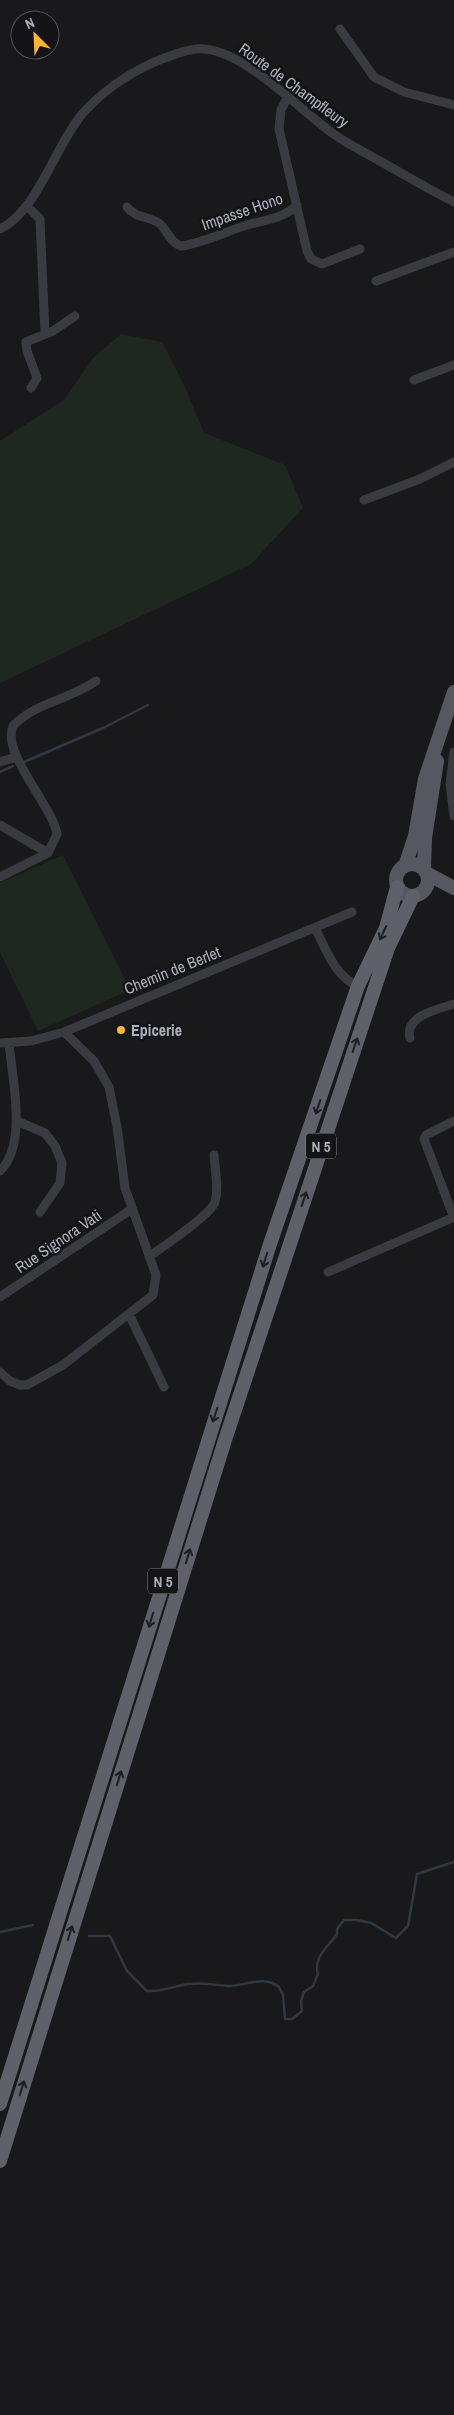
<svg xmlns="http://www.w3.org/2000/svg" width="454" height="2415" viewBox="0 0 454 2415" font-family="'Archivo Narrow',sans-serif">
<rect width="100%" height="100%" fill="#19191c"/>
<!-- green -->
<path fill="#1f2820" d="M 121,334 L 162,342 L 184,385 L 204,433 L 285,465 L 303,508 L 251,564 L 0,683 L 0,441 L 65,399 L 93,358 Z
M 63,855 L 130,990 L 38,1031 L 0,952 L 0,883 Z"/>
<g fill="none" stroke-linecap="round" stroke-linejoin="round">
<!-- stream -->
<path stroke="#2e3941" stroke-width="2.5" d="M 24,762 L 103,728 L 148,705
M 0,772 L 13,766
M 0,1932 L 33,1925
M 89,1936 L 110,1936 L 127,1971 L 147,1991 C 164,1992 173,1986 188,1984 C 204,1982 212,1985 227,1986 C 244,1987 264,1974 279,1987 L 283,1995 L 285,2019 L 292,2019 L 302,2011 L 301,2001 L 304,1992 L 313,1986 L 318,1974 C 313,1957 328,1947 337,1934 L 337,1929 L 344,1920 L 357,1920 L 371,1923 L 396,1938 L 408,1926 L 417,1874 L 454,1862"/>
<!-- minor -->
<path stroke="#3a3b41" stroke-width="9" d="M 340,29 L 374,77 L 404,92 L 454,105
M 288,96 L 281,110 L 279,129 L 307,251 L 311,259 L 322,264 L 360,249
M 27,206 L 40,219 L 45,334
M 127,207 C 135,218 148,216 159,223 C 168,230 169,242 181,246 C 203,243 222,233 244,226 C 262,220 282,220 297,205
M 0,229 C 38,211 55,145 83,113 C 101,93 125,76 150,64 C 164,58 180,51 196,49 C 241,45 300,111 335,135 C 348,144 364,152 378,160 C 403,174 428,189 454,202
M 376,281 L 454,252
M 414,380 L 454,365
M 31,388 L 37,378 L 27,351 L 26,342 L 53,331 L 75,316
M 364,500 L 420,479 L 454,462
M 454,752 L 450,784 L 454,816
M 0,762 L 16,757
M 0,825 L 48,853
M 0,877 L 48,853 L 57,834 C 52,805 1,753 13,726 C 36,702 69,700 96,681
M 315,928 C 326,949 335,977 358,986
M 410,1038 C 404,1016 438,1009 454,1004
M 0,1043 L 31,1041 L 64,1032 L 352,912
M 17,1121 L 45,1133 L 55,1146 L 62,1163 L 60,1183 L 40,1212
M 454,1121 L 426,1135 L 424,1139 L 454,1218
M 0,1171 C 28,1144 12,1078 9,1043
M 149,1257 C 162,1247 211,1215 215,1202 C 219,1188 215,1170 214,1155
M 328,1272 L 454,1217
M 0,1297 L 132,1209
M 129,1314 L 164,1387
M 0,1372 L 10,1381 L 20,1385 L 27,1385 L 63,1365 L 153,1295 L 156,1275 L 125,1188 L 117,1127 L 109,1087 L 94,1061 L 64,1032"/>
<!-- primary -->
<path stroke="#565860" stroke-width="14" d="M396 880a16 16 0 1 1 32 0a16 16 0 1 1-32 0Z
M 405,866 L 415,836 L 425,779 L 454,692
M 424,869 L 425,838 L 437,761
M 426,873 L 454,888"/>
<!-- trunk -->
<path stroke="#5e606a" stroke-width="14" d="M 0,2104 L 270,1244 L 358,986 L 386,928 L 397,887
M 0,2161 L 225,1440 L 388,948 L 413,896"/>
</g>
<!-- one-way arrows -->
<defs><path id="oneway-shaft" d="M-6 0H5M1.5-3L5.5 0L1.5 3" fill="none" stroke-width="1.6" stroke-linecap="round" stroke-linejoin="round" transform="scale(1.25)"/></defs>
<g stroke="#1f1f23">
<use href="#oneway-shaft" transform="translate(383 933) rotate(115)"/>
<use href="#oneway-shaft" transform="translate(355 1045) rotate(-71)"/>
<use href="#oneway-shaft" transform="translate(318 1107) rotate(109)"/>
<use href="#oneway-shaft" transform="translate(304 1199) rotate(-72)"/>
<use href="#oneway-shaft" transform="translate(265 1260) rotate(107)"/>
<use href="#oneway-shaft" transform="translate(215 1415) rotate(108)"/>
<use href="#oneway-shaft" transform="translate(188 1556) rotate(-73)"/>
<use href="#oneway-shaft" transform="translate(151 1620) rotate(107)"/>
<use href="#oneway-shaft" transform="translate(119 1778) rotate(-73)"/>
<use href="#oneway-shaft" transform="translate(70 1933) rotate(-73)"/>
<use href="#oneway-shaft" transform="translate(22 2088) rotate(-73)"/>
</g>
<!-- markers -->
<circle fill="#ffb72e" stroke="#141417" stroke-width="2" cx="121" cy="1030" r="5"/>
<g text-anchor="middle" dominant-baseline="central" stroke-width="5" stroke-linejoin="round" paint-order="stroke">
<!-- shield labels -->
<g fill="#141417" stroke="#7e818a" stroke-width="1">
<rect x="306" y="1133.5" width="30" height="25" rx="4"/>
<rect x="148" y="1568.5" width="30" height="25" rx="4"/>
</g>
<g font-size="15" font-weight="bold" fill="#abb0bc">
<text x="321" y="1146">N 5</text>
<text x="163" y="1581">N 5</text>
</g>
<!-- street labels -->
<g font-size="16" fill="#abb0bc" stroke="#141417">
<text transform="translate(294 85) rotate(36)">Route de Champfleury</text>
<text transform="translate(242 211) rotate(-19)">Impasse Hono</text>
<text transform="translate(172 970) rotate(-22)">Chemin de Berlet</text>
<text transform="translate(58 1241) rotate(-34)">Rue Signora Vati</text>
</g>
<!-- poi labels -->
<g font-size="16" font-weight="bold" fill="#abb0bc" stroke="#141417" text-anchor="start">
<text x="131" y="1030">Epicerie</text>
</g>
</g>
<!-- north arrow -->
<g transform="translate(35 35) rotate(336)"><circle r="24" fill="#141417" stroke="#505259"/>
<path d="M0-4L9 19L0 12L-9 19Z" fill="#ffb72e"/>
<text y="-8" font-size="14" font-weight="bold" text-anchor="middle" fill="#abb0bc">N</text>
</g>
</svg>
